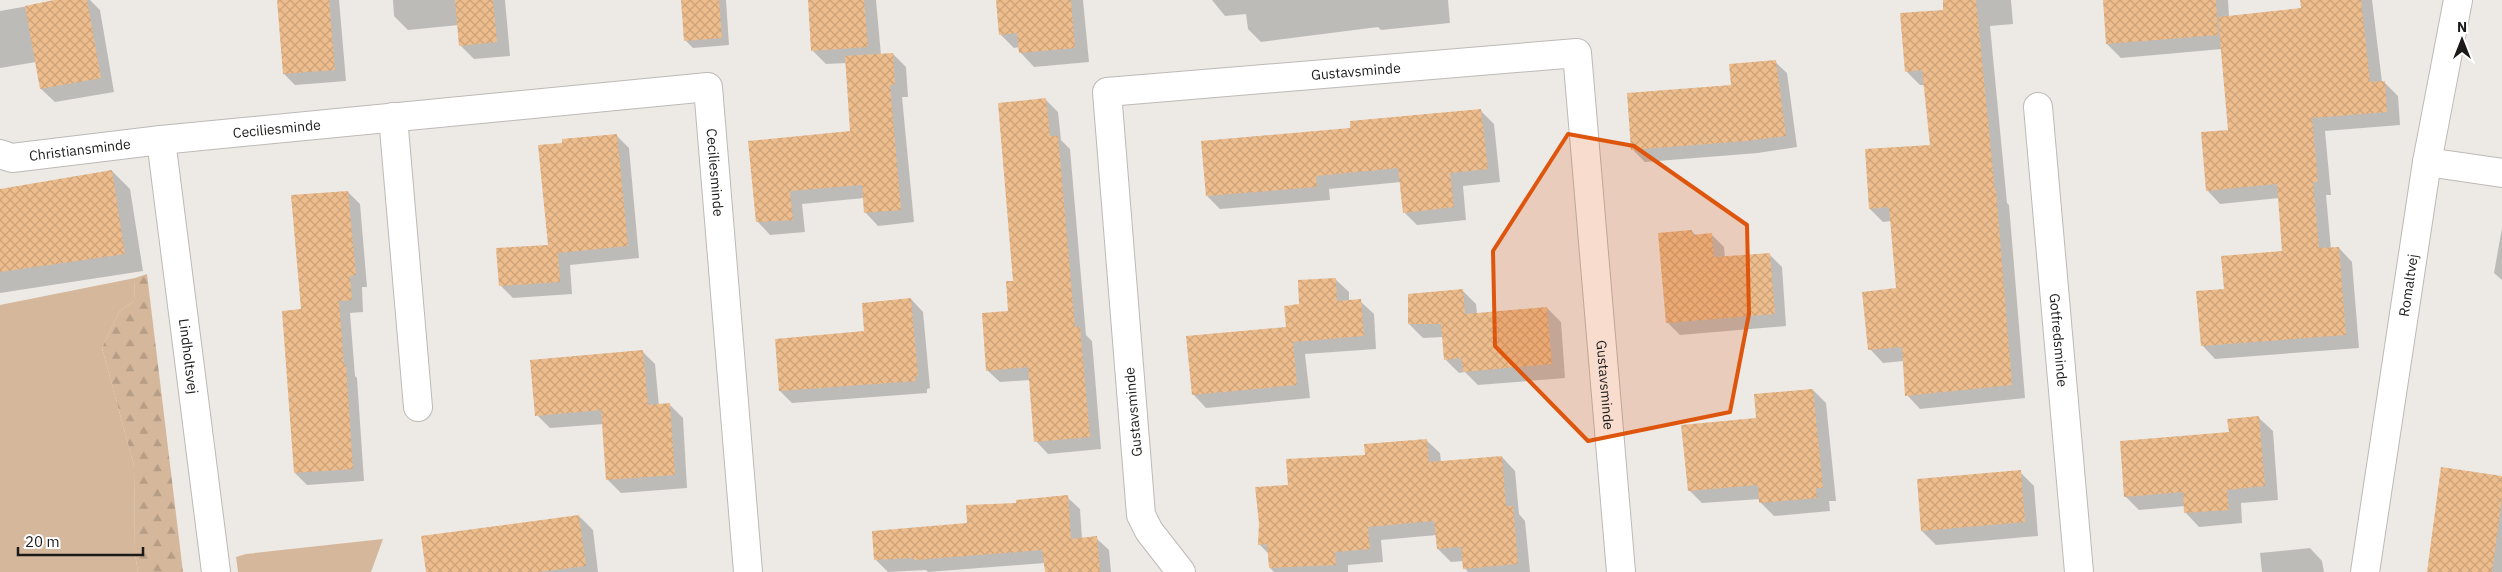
<svg xmlns="http://www.w3.org/2000/svg" width="2502" height="572" viewBox="0 0 2502 572" font-family="'IBM Plex Sans',sans-serif">
<defs>
<pattern id="forest-firs" width="22" height="20" patternUnits="userSpaceOnUse" patternTransform="scale(1.25)"><rect width="22" height="20" fill="#d5b79b"/><path d="M5 1l3.5 6h-7zM16 11l3.5 6h-7z" fill="#b69d85"/></pattern>
<pattern id="building-cross-hatch" width="8" height="8" patternUnits="userSpaceOnUse" patternTransform="scale(1.25)"><rect width="8" height="8" fill="#eebd8d"/><path d="M0 0l8 8M0 8l8-8" fill="none" stroke="#cca279"/></pattern>
</defs>
<rect width="100%" height="100%" fill="#edeae6"/>
<!-- green -->
<path fill="#d5b79b" d="M 135,278 L 134,301 L 119,312 L 102,348 L 134,466 L 135,554 L 138,572 L 0,572 L 0,305 Z
M 383,539 L 371,572 L 238,572 L 236,557 L 246,554 Z"/>
<!-- forest -->
<path fill="url(#forest-firs)" d="M 147,274 L 183,572 L 138,572 L 135,554 L 134,466 L 102,348 L 119,312 L 134,301 L 135,278 Z"/>
<!-- shadow -->
<path fill="#0003" d="M 62,0 L 90,0 L 100,10 L 114,92 L 55,102 L 41,89 L 36,62 L 0,68 L 0,11 Z
M 278,0 L 339,0 L 346,81 L 295,85 L 284,74 Z
M 393,0 L 505,0 L 510,56 L 474,59 L 460,45 L 459,25 L 408,30 L 394,16 Z
M 682,0 L 726,0 L 729,45 L 693,48 L 685,40 Z
M 809,0 L 876,0 L 881,55 L 893,54 L 906,67 L 908,97 L 902,97 L 914,222 L 878,226 L 866,213 L 864,198 L 802,204 L 805,232 L 770,235 L 758,222 L 852,133 L 847,63 L 826,64 L 813,51 Z
M 997,0 L 1083,0 L 1089,62 L 1034,67 L 1021,53 L 1020,47 L 1014,48 L 1000,34 Z
M 1212,0 L 1448,0 L 1450,23 L 1381,30 L 1378,27 L 1261,42 L 1248,29 L 1246,14 L 1225,16 Z
M 1944,0 L 2011,0 L 2013,24 L 1990,26 L 2007,203 L 2009,205 L 2025,398 L 1920,409 L 1907,395 L 1904,361 L 1883,363 L 1870,349 L 1897,289 L 1891,221 L 1883,222 L 1870,209 L 1931,146 L 1925,85 L 1920,85 L 1907,72 L 1945,11 Z
M 2104,0 L 2228,0 L 2229,17 L 2302,9 L 2301,0 L 2372,0 L 2382,82 L 2384,82 L 2398,96 L 2400,125 L 2325,131 L 2331,195 L 2326,195 L 2331,249 L 2339,248 L 2352,262 L 2359,348 L 2215,359 L 2202,345 L 2225,290 L 2284,252 L 2279,198 L 2220,204 L 2207,190 L 2230,131 L 2222,49 L 2121,58 L 2107,44 Z
M 1775,62 L 1787,73 L 1797,147 L 1758,153 L 1645,162 L 1633,150 Z
M 1046,100 L 1058,112 L 1061,140 L 1070,149 L 1086,335 L 1092,341 L 1101,449 L 1048,454 L 1036,441 L 1030,380 L 1000,382 L 987,370 L 1009,312 Z
M 1481,111 L 1494,124 L 1500,182 L 1463,186 L 1466,220 L 1417,225 L 1404,212 L 1401,182 L 1329,189 L 1330,200 L 1220,209 L 1207,196 L 1352,129 Z
M 617,136 L 629,148 L 639,258 L 570,265 L 572,294 L 513,298 L 501,286 L 549,246 Z
M 112,171 L 130,189 L 143,271 L 0,293 L 0,190 Z
M 348,192 L 360,204 L 367,287 L 362,287 L 363,312 L 350,313 L 355,376 L 357,378 L 364,481 L 307,485 L 295,473 L 302,310 Z
M 2502,228 L 2502,280 L 2494,273 Z
M 1692,231 L 1696,236 L 1712,235 L 1724,247 L 1725,258 L 1769,254 L 1782,267 L 1786,326 L 1680,335 L 1667,322 Z
M 1335,279 L 1349,292 L 1349,301 L 1360,301 L 1374,314 L 1376,349 L 1305,354 L 1310,398 L 1206,408 L 1193,394 L 1287,328 L 1300,306 Z
M 1462,290 L 1476,304 L 1477,314 L 1547,308 L 1561,322 L 1565,378 L 1478,385 L 1465,372 L 1459,373 L 1445,359 L 1443,337 L 1423,338 L 1409,324 Z
M 911,299 L 923,312 L 930,388 L 927,389 L 927,393 L 792,403 L 780,391 Z
M 642,351 L 655,364 L 659,406 L 670,405 L 683,418 L 687,488 L 621,493 L 608,480 L 604,424 L 550,428 L 537,415 Z
M 1813,390 L 1826,403 L 1836,501 L 1829,501 L 1830,511 L 1774,516 L 1760,502 L 1760,499 L 1702,503 L 1689,490 L 1757,420 Z
M 2259,418 L 2273,431 L 2278,500 L 2241,503 L 2242,523 L 2199,527 L 2186,513 L 2185,506 L 2139,510 L 2125,496 Z
M 1426,440 L 1440,453 L 1441,462 L 1502,457 L 1515,471 L 1519,514 L 1525,521 L 1530,572 L 1468,572 L 1465,568 L 1464,561 L 1451,562 L 1438,549 L 1437,535 L 1381,540 L 1383,562 L 1348,565 L 1348,572 L 1274,572 L 1270,568 L 1269,554 L 1259,544 L 1289,486 L 1367,456 Z
M 2020,472 L 2034,486 L 2038,536 L 1936,545 L 1922,531 Z
M 2502,477 L 2502,572 L 2428,572 Z
M 1067,497 L 1080,509 L 1082,539 L 1096,538 L 1109,550 L 1111,572 L 1046,572 L 1045,563 L 928,572 L 926,570 L 888,572 L 875,559 L 1017,504 Z
M 579,516 L 593,530 L 598,572 L 427,572 Z
M 2310,548 L 2322,561 L 2324,572 L 2262,572 L 2260,553 Z"/>
<!-- building -->
<path fill="url(#building-cross-hatch)" d="M 54,0 L 87,0 L 101,78 L 40,89 L 25,6 Z
M 277,0 L 329,0 L 335,70 L 283,74 Z
M 455,0 L 493,0 L 497,42 L 459,46 Z
M 681,0 L 719,0 L 722,38 L 684,41 Z
M 808,0 L 864,0 L 868,47 L 811,51 Z
M 996,0 L 1071,0 L 1075,48 L 1019,53 L 1017,33 L 999,35 Z
M 1943,0 L 1976,0 L 1995,191 L 1996,191 L 2012,385 L 1905,396 L 1902,347 L 1868,350 L 1862,292 L 1896,288 L 1889,207 L 1869,209 L 1865,149 L 1930,145 L 1922,70 L 1905,72 L 1900,13 L 1943,10 Z
M 2103,0 L 2216,0 L 2218,35 L 2106,44 Z
M 2300,0 L 2361,0 L 2370,82 L 2385,81 L 2387,112 L 2312,118 L 2318,182 L 2313,182 L 2319,248 L 2339,247 L 2346,335 L 2201,346 L 2196,291 L 2224,289 L 2221,256 L 2282,251 L 2277,184 L 2206,191 L 2201,132 L 2228,130 L 2218,17 L 2301,8 Z
M 893,53 L 895,84 L 890,85 L 901,210 L 864,213 L 862,185 L 790,191 L 793,220 L 756,222 L 748,141 L 850,131 L 845,56 Z
M 1776,60 L 1786,136 L 1746,141 L 1631,150 L 1627,93 L 1731,85 L 1729,64 Z
M 1046,98 L 1050,136 L 1058,136 L 1075,327 L 1080,327 L 1090,437 L 1034,442 L 1028,367 L 986,371 L 982,313 L 1008,311 L 1006,281 L 1013,281 L 998,103 Z
M 1481,109 L 1488,169 L 1450,173 L 1454,207 L 1403,213 L 1398,168 L 1316,176 L 1317,187 L 1206,196 L 1201,141 L 1350,128 L 1350,121 Z
M 617,134 L 628,246 L 558,253 L 560,282 L 499,286 L 496,248 L 548,245 L 538,145 L 562,143 L 562,139 Z
M 112,170 L 125,254 L 0,272 L 0,189 Z
M 348,191 L 356,275 L 350,276 L 352,300 L 339,301 L 344,365 L 346,365 L 353,469 L 294,473 L 282,311 L 301,309 L 291,195 Z
M 1692,230 L 1692,235 L 1712,233 L 1714,257 L 1770,253 L 1775,314 L 1666,323 L 1658,233 Z
M 1336,278 L 1337,301 L 1361,299 L 1364,336 L 1293,342 L 1297,385 L 1192,395 L 1186,336 L 1286,327 L 1284,306 L 1299,304 L 1298,280 Z
M 1463,289 L 1465,314 L 1547,307 L 1552,364 L 1463,372 L 1461,358 L 1444,360 L 1441,324 L 1408,324 L 1408,294 Z
M 911,298 L 918,376 L 915,377 L 916,381 L 779,391 L 775,339 L 864,331 L 862,303 Z
M 643,350 L 648,405 L 670,403 L 675,475 L 606,480 L 601,410 L 535,416 L 530,360 Z
M 1813,389 L 1823,488 L 1816,488 L 1817,498 L 1759,503 L 1758,485 L 1688,491 L 1681,425 L 1756,418 L 1754,394 Z
M 2259,416 L 2265,486 L 2227,490 L 2229,510 L 2184,513 L 2183,492 L 2124,497 L 2120,441 L 2229,432 L 2227,419 Z
M 1427,439 L 1429,462 L 1502,456 L 1506,506 L 1513,506 L 1518,564 L 1463,569 L 1461,547 L 1437,549 L 1434,521 L 1368,527 L 1370,549 L 1335,552 L 1336,565 L 1269,568 L 1267,544 L 1258,545 L 1259,523 L 1255,487 L 1288,485 L 1286,459 L 1365,455 L 1364,444 Z
M 2441,467 L 2502,476 L 2502,497 L 2492,572 L 2427,572 Z
M 2021,470 L 2025,522 L 1921,531 L 1917,479 Z
M 1068,495 L 1071,539 L 1097,536 L 1100,572 L 1045,572 L 1042,550 L 914,560 L 914,558 L 874,560 L 872,531 L 967,523 L 966,505 L 1016,503 L 1016,500 Z
M 579,515 L 586,566 L 538,572 L 426,572 L 421,536 Z"/>
<g fill="none" stroke-linecap="round" stroke-linejoin="round">
<defs>
<g id="minor">
<path id="s1" d="M 2038,107 L 2079,572"/>
<path d="M 393,117 L 418,407"/>
<path id="s2" d="M 161,140 L 216,572"/>
<path id="s3" d="M 0,154 L 12,158 L 161,140 L 708,87 L 748,572"/>
<path d="M 2427,162 L 2502,173"/>
<path id="s4" d="M 1181,572 L 1149,531 L 1141,515 L 1107,92 L 1577,53 L 1621,572"/>
</g>
<g id="tertiary">
<path id="s5" d="M 2365,572 L 2427,162 L 2458,0"/>
</g>
</defs>
<!-- minor casing -->
<use href="#minor" stroke="#bdb9b6" stroke-width="30"/>
<!-- tertiary casing -->
<use href="#tertiary" stroke="#bdb9b6" stroke-width="30"/>
<!-- minor -->
<use href="#minor" stroke="#fff" stroke-width="28"/>
<!-- tertiary -->
<use href="#tertiary" stroke="#fff" stroke-width="28"/>
</g>
<!-- marked area -->
<path fill="#de560d" fill-opacity="0.2" stroke="#de560d" stroke-width="4" stroke-linejoin="round" d="M 1568,134 L 1634,146 L 1747,225 L 1749,314 L 1730,412 L 1588,441 L 1495,346 L 1493,251 Z"/>
<g text-anchor="middle" dominant-baseline="central" stroke-width="5" stroke-linejoin="round" paint-order="stroke">
<!-- street labels -->
<g font-size="14" fill="#1c1b1a" stroke="#fff">
<text stroke="none"><textPath href="#s4" startOffset="744">Gustavsminde</textPath></text>
<text stroke="none"><textPath href="#s3" startOffset="279">Ceciliesminde</textPath></text>
<text stroke="none"><textPath href="#s3" startOffset="81">Christiansminde</textPath></text>
<text stroke="none"><textPath href="#s3" startOffset="798">Ceciliesminde</textPath></text>
<text stroke="none"><textPath href="#s5" startOffset="290">Romaltvej</textPath></text>
<text stroke="none"><textPath href="#s1" startOffset="234">Gotfredsminde</textPath></text>
<text stroke="none"><textPath href="#s2" startOffset="218">Lindholtsvej</textPath></text>
<text stroke="none"><textPath href="#s4" startOffset="1299">Gustavsminde</textPath></text>
<text transform="translate(1133 412) rotate(-95)">Gustavsminde</text>
</g>
</g>
<!-- north arrow -->
<g transform="translate(2462 40)" stroke="#ffffff" stroke-width="4" paint-order="stroke">
<path d="M0-4L9 19L0 12L-9 19Z" fill="#1c1b1a"/>
<text y="-8" font-size="14" font-weight="bold" text-anchor="middle" fill="#1c1b1a">N</text>
</g>
<!-- scale -->
<path d="M18 547v8h125v-8" fill="none" stroke="#1c1b1a" stroke-width="2.5"/>
<text x="25" y="547" font-size="15" fill="#1c1b1a" stroke="#ffffff" stroke-width="4" paint-order="stroke">20 m</text>
</svg>
